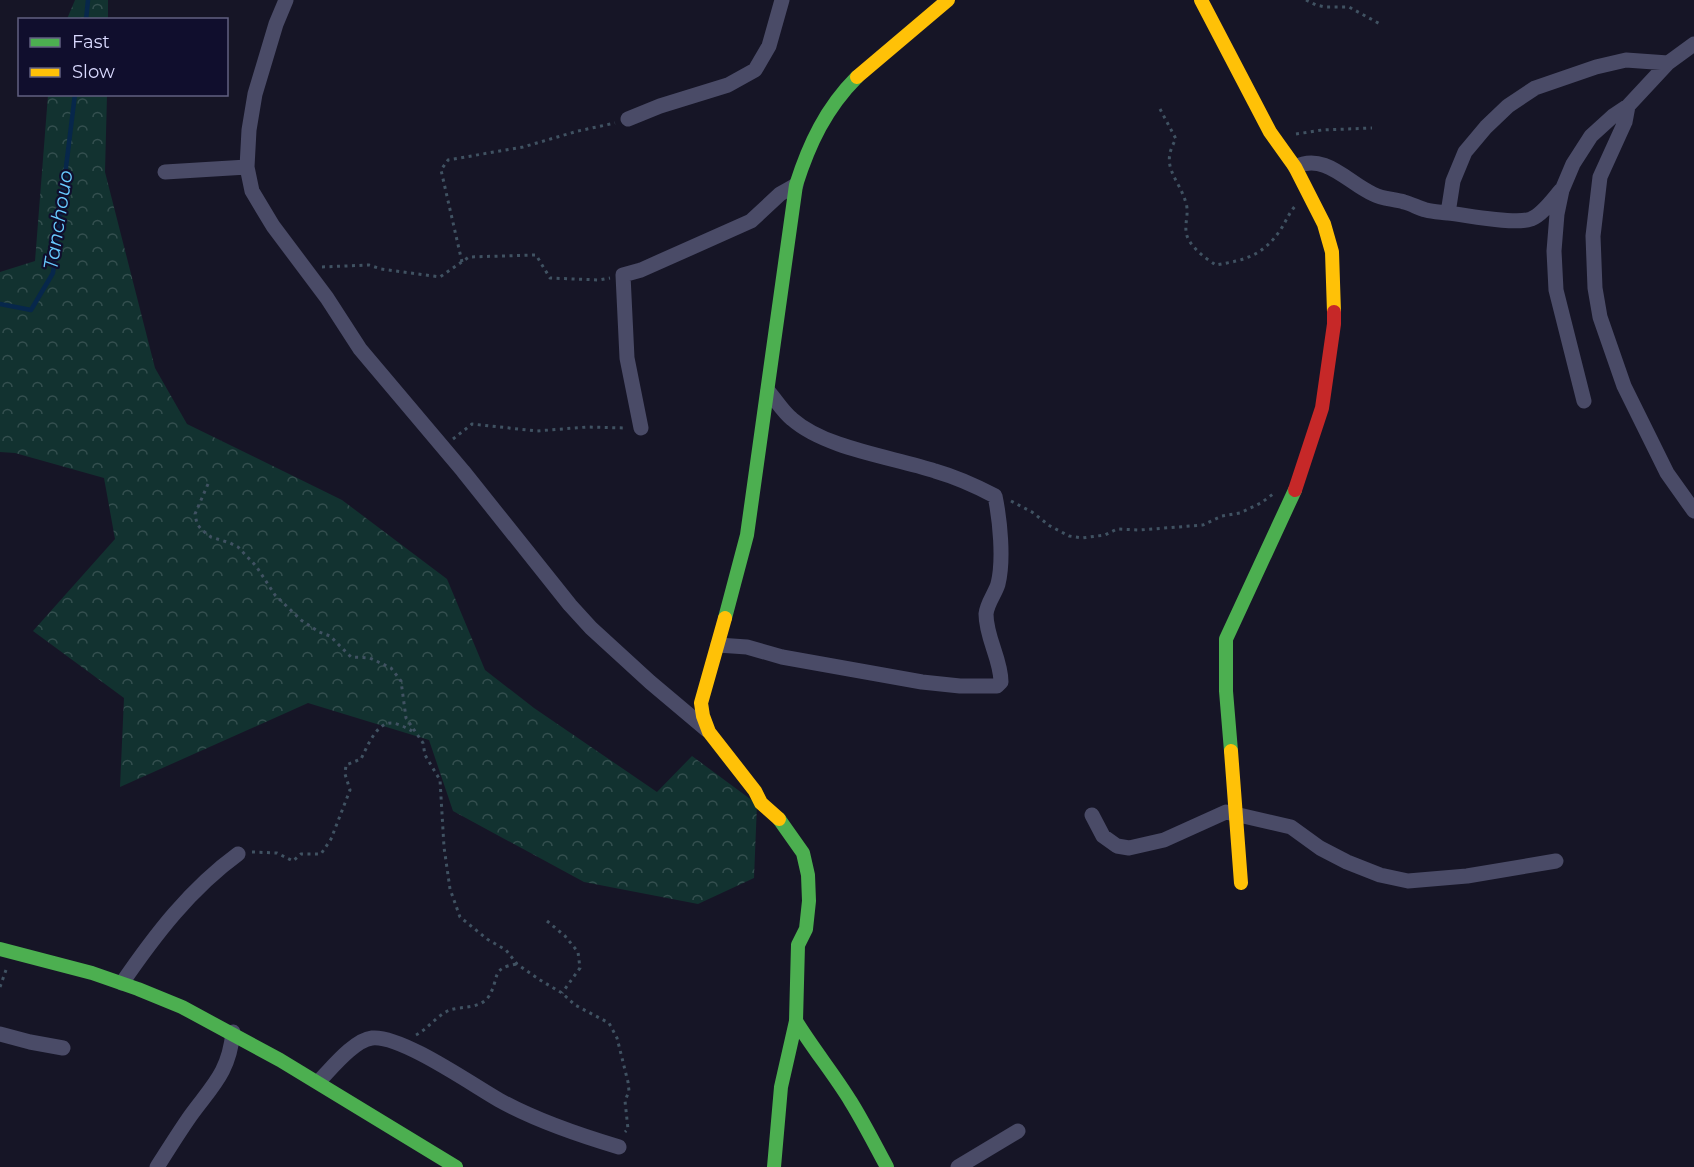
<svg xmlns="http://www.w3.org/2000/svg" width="1694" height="1167" viewBox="0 0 1694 1167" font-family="Montserrat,sans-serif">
<defs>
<pattern id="forest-crowns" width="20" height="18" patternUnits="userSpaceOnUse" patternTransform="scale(1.5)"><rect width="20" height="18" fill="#123230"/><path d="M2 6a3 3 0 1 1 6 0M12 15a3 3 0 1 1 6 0" fill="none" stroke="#344f4f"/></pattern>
</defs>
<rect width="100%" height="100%" fill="#161526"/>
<!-- forest -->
<path fill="url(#forest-crowns)" d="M 75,0 L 108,0 L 108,19 L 67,19 Z
M 48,95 L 107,95 L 105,172 L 155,368 L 187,424 L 342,500 L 447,579 L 485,670 L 534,708 L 657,792 L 692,756 L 757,804 L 754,878 L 698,904 L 584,882 L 453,811 L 429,740 L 308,703 L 120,787 L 124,698 L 33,631 L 115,539 L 104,478 L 15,453 L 0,452 L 0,272 L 35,261 Z"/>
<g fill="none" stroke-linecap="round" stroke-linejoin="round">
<!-- stream -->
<path stroke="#07274b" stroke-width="4.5" d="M 86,20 L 88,0
M 0,304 L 31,310 L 53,273 L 75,94"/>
<!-- path -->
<path stroke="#405262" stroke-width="3" stroke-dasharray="3 4.5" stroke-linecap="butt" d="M 1306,0 L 1316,5 L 1325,7 L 1349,7 L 1380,24
M 1160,109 L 1176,139 C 1159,167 1179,178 1186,203 C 1189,213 1185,222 1186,231 C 1187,245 1205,258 1216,265 C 1245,260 1263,256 1281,229 C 1286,221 1289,213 1296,205
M 1296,134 L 1322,130 L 1372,128
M 462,262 L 441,170 L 448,160 L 523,147 L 578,131 L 615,123
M 322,267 L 369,265 L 381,269 L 440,277 L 469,257 L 536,255 L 550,278 L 599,280 L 610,278
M 453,439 L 472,424 L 537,431 L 587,427 L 627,428
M 208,484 L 195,514 L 197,524 L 202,530 L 211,537 L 230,543 L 238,547 L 256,566 L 275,595 L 301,620 L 319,632 L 330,636 L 351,657 L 370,658 L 391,668 L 401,681 L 406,718 L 423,743 L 425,755 L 440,780 L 444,847 L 450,889 L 460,917 L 487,939 L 506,950 L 517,964 L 540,980 L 562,993 L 575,1005 L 609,1023 L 617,1038 L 628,1082 L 629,1091 L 625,1101 L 628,1129 L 625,1132
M 1011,501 L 1032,512 L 1050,526 L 1069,536 L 1082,538 L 1105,535 L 1117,529 L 1140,530 L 1203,525 L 1222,516 L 1240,513 L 1261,503 L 1273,494
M 252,852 L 277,853 L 293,861 L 301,854 L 321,854 L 331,839 L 350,790 L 345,774 L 346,765 L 361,759 C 367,747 377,721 393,723 C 399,724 407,728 412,731
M 547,921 L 565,936 L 578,952 L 580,968 L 562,993
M 0,987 L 6,970
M 416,1035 C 428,1029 437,1015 450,1010 C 462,1006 481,1009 489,996 C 500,978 490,968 517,964"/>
<!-- street -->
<path stroke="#4a4b67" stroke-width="15" d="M 286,0 L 276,24 L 255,94 L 249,130 L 247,167 L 252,191 L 273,226 L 327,298 L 360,349 L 463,471 L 570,605 L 591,628 L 650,682 L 707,730
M 1694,44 L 1668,63 L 1628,106 L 1625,122 L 1600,177 L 1593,236 L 1595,288 L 1600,317 L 1624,386 L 1667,473 L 1694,511
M 628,119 L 660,106 L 728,85 L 755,70 L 769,46 L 782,0
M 1295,167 C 1325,152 1348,183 1373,194 C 1382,199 1394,199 1404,202 C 1412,204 1418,208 1426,210 C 1433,212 1441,212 1448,213 C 1467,215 1514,225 1531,219 C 1543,214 1553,199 1561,190
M 165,172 L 247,167
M 1448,213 L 1453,181 L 1465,152 L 1486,127 L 1508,106 L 1535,88 L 1596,67 L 1626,60 L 1668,63
M 1584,401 L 1556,290 L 1554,251 L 1557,214 L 1562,190 L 1573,164 L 1591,136 L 1613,116 L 1628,106
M 641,428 L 627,358 L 623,275 L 641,270 L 751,221 L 780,194 L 796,185
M 718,645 L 747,647 L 782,657 L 922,682 L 960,686 L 997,686 L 1001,682 C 1001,659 986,638 986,614 C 987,603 995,594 998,584 C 1004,560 1000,520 995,496 C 976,486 956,477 935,471 C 893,457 826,449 792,419 C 783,412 776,400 768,391
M 1092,815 L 1103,836 L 1117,846 L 1129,848 L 1164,840 L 1226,812 L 1291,827 L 1320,848 L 1347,862 L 1380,875 L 1408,881 L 1467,876 L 1556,861
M 122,983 C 155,935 190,889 238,854
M 0,1034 L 30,1042 L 63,1048
M 319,1081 C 331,1069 354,1040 372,1038 C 401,1035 471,1084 499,1100 C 533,1119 582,1136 619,1147
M 157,1167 C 168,1150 179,1132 191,1115 C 213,1085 229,1072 233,1032
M 958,1167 L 1018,1131"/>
<!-- fast -->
<path stroke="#4caf50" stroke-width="14" d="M 725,618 L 747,535 L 796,185 C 809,144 826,108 857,77
M 1231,751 L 1226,691 L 1226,639 L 1295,490
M 0,949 L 92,973 L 138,989 L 182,1007 L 280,1060 L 456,1167
M 796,1021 C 813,1049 834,1074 851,1102 C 864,1123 875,1145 887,1167
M 774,1167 L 781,1087 L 796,1021 L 798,945 L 806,929 L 809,901 L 808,875 L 803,853 L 779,819"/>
<!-- slow -->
<path stroke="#ffc107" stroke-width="14" d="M 1201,0 L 1270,132 L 1295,167 L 1324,224 L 1332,252 L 1334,312
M 857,77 L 948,0
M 725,618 L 701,703 L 703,716 L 709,732 L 755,791 L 761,803 L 779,819
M 1231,751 L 1241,883"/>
<!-- jam -->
<path stroke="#c62828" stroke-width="14" d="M 1295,490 L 1322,408 L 1334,324 L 1334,312"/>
</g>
<g text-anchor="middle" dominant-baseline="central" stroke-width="4.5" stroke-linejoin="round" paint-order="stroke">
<!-- water labels -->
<g font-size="20" font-style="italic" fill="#68cbff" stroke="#100e2d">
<text transform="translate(58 220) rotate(-81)">Tanchouo</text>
</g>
</g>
<!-- legend -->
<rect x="18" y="18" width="210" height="78" fill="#100e2d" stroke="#616081" stroke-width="1.5"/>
<rect x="30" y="38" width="30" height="9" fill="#4caf50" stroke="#616081" stroke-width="1.5"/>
<text x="72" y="48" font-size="18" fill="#dadaff">Fast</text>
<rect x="30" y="68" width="30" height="9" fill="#ffc107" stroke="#616081" stroke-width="1.5"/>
<text x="72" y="78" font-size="18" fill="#dadaff">Slow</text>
</svg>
